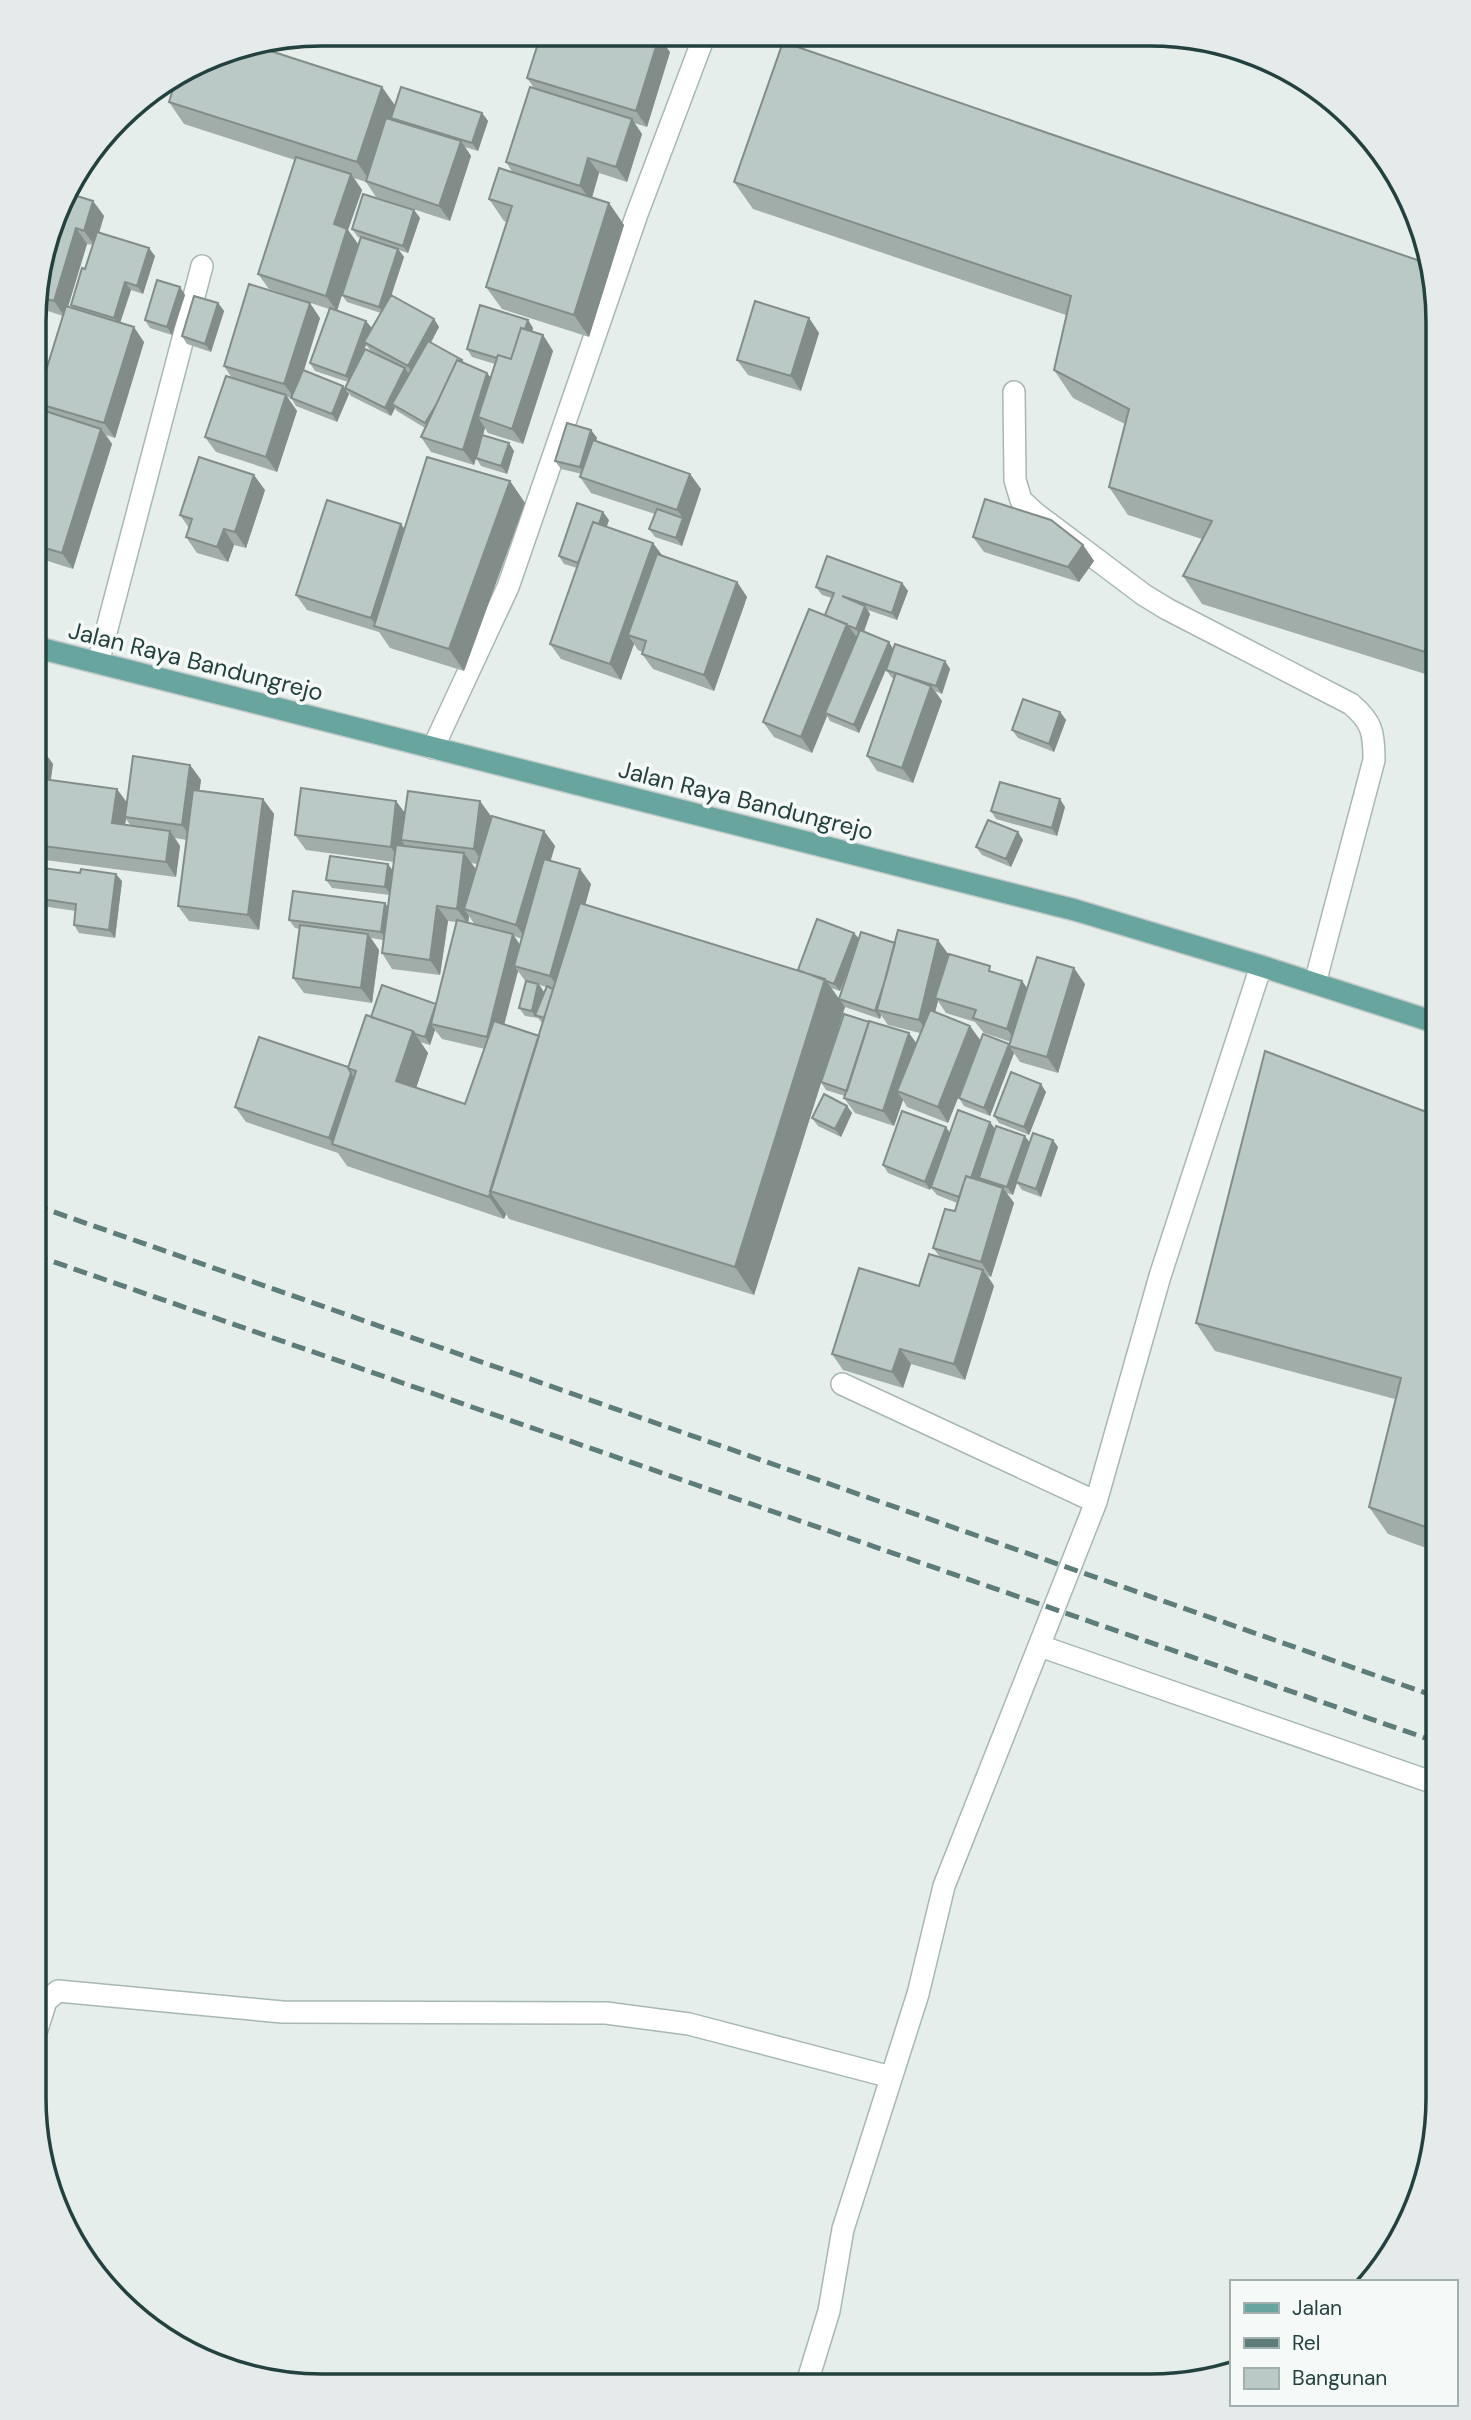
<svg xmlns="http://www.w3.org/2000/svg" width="1471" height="2420" viewBox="0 0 1471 2420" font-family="'DM Sans',sans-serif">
<rect width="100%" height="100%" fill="#e5eeeb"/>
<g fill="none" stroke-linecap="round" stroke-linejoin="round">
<defs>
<path id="minor" d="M 1014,392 L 1015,480 L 1021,500 L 1035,513 L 1144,595 L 1167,609 L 1351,704 C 1372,722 1374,732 1374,760 L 1315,983
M 98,663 L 202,266
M 433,748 L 508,587 L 637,214 L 705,34
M 842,1384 L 1096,1502
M 1040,1646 L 1437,1784
M 33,2042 L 46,2001 L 58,1991 L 282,2012 L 606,2013 L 689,2024 L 891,2077
M 806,2386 L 829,2311 L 843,2229 L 918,1994 L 944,1886 L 1096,1502 L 1160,1276 L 1261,966"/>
<path id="major" d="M 35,647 L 1075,910 L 1261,966 L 1437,1023"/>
</defs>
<!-- minor casing -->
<use href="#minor" stroke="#a7b7b4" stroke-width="24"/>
<!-- major casing -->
<use href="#major" stroke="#c1cac9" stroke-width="24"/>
<!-- minor -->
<use href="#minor" stroke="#fff" stroke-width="21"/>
<!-- major -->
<use href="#major" stroke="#68a59f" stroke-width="21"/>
<!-- rail -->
<path stroke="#5e7c79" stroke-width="5" stroke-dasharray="14 7" stroke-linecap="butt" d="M 34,1205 L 1437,1697
M 34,1255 L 1437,1742"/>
</g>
<!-- wall -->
<path fill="#a0ada9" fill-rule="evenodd" d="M 653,34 L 677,34 L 675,40 Z
M 757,35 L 793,35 L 789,44 L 1438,321 L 1438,678 L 1202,604 L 1183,576 L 1202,539 L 1128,515 L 1109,487 L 1125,424 L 1073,398 L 1054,370 L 1066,315 L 753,209 L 734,182 L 781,47 L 760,39 Z
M 670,52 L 647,127 L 634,123 L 642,134 L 627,182 L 599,173 L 592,197 L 609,203 L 624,225 L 589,337 L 502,309 L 486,287 L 507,222 L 504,221 L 489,199 L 513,173 L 506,162 L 534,88 L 527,78 Z
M 382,87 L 395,105 L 482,113 L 488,121 L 478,151 L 465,147 L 471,156 L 450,221 L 376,197 L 366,182 L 354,178 L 362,190 L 348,230 L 358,244 L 361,238 L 358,237 L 352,229 L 414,210 L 420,218 L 408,253 L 399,250 L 404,257 L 390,297 L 434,319 L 439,327 L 431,343 L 462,360 L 464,363 L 487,373 L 491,378 L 495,364 L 472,357 L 467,349 L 528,320 L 533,328 L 532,332 L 543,335 L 553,351 L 523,444 L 488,433 L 485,428 L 483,435 L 514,451 L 507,474 L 481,466 L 476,458 L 474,465 L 431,452 L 421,437 L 425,428 L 397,411 L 395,408 L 391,416 L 351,396 L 345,388 L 348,382 L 315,371 L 310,363 L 329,309 L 269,289 L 258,274 L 295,160 L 184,124 L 169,102 ZM 342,295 L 347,302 L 381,313 L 370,332 L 372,328 L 337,310 ZM 366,345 L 370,350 L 388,360 L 363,352 Z
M 93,201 L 104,216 L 99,233 L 155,256 L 143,294 L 131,290 L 120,323 L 144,342 L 115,438 L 106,435 L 112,444 L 73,569 L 35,557 L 35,414 L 42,420 L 44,415 L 36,403 L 63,316 L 36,307 L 36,284 ZM 87,244 L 93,245 L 85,269 L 71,305 L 74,308 L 68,306 Z
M 180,287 L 185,295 L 172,335 L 150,328 L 145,320 Z
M 218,303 L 224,311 L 211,352 L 187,344 L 182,336 Z
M 320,318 L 304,370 L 343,386 L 349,394 L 337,422 L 296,406 L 291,398 L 287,397 L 297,411 L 277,472 L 216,452 L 205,437 L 232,378 L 224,366 Z
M 809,318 L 819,333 L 801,391 L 748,375 L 737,360 Z
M 591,430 L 597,438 L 596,441 L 690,474 L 701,489 L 682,546 L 655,537 L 649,529 L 655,514 L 591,493 L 580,477 L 582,474 L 561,469 L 555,461 Z
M 510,481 L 525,503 L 464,671 L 390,648 L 379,632 L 307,610 L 296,595 L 405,529 Z
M 265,490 L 246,548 L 234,545 L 228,562 L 197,553 L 186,537 L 189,528 L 180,515 Z
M 609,520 L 606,527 L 653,543 L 662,555 L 737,582 L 747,597 L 714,691 L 653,669 L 642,654 L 642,652 L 638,650 L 634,644 L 621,680 L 561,659 L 550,644 L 577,568 L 564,564 L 559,556 Z
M 973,537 L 1083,545 L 1094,561 L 1079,582 L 984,552 Z
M 902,583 L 908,591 L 897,620 L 868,610 L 870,614 L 864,631 L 893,649 L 945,661 L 950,669 L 942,694 L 935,691 L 942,701 L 913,783 L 877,771 L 867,756 L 894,678 L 892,678 L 886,670 L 888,665 L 859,733 L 830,721 L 827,716 L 812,753 L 774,737 L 763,722 L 825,615 L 832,598 L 822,595 L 816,587 Z
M 1060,712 L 1066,720 L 1054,752 L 1018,738 L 1012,730 Z
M 35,748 L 42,749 L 53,764 L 50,780 L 127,803 L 190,765 L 201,780 L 199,790 L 263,799 L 274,814 L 259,930 L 189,921 L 178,906 L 187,840 L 175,838 L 180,846 L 176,877 L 45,860 L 41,854 L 41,856 L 35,855 ZM 126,819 L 131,826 L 125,825 Z
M 396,801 L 405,813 L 491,816 L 490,821 L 544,831 L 555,846 L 550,861 L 591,884 L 585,905 L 799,971 L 798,970 L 854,933 L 859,939 L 895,943 L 949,955 L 995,973 L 1022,981 L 1027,989 L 1085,984 L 1058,1073 L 1020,1062 L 1014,1053 L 990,1116 L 964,1106 L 959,1098 L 972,1062 L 948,1123 L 907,1107 L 903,1100 L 894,1126 L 855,1113 L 844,1098 L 845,1096 L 826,1090 L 821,1082 L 916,1043 L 920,1033 L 888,1025 L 881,1015 L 880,1019 L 845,1007 L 839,999 L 845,1007 L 754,1295 L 509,1219 L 506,1214 L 504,1219 L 347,1166 L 338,1153 L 246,1122 L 235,1107 L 348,1067 L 371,1017 L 436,1004 L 456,922 L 448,921 L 440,975 L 392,969 L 382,953 L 383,940 L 371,938 L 379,950 L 372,1003 L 304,993 L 293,978 L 300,929 L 295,928 L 289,920 L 385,903 L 388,907 L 390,895 L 332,888 L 326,880 L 393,870 L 394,862 L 306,850 L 295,835 ZM 471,863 L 477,864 L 474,874 L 475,868 ZM 469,916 L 475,925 L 468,923 ZM 514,936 L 522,939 L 520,945 ZM 851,963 L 839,999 L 831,988 L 840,991 ZM 518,971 L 526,982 L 519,1008 L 525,1016 L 538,1018 L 542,1023 L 539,1036 L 504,1025 ZM 540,985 L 546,987 L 543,996 L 544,992 ZM 938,1001 L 946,1013 L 975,1022 L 984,1033 L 1011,1042 L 1010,1045 L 980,1041 L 935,1012 ZM 435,1030 L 442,1039 L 485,1049 L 465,1104 L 416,1088 L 428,1053 L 420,1042 L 430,1045 Z
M 1065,807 L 1057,836 L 996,819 L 991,811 Z
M 1023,840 L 1011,867 L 982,855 L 976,847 Z
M 35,867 L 122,881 L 115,938 L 79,933 L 74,925 L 76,911 L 35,905 Z
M 1046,1092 L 1029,1135 L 999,1123 L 994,1116 Z
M 847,1106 L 852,1113 L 841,1137 L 818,1126 L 812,1118 Z
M 1437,1116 L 1437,1552 L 1388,1534 L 1369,1507 L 1395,1399 L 1215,1351 L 1196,1323 Z
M 990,1122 L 995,1129 L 1030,1143 L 1058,1147 L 1041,1197 L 1022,1190 L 1017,1183 L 1013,1195 L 1007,1193 L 1014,1203 L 991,1277 L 988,1276 L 994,1286 L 965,1380 L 911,1364 L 903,1388 L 843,1370 L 832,1354 L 919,1286 L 940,1257 L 933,1248 L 955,1211 L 957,1203 L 937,1195 L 931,1188 L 930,1190 L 888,1173 L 883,1165 L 946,1127 L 950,1133 Z"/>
<!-- shaded-wall -->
<path fill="#828d8a" d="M 671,34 L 677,34 L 675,40 Z
M 784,35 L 793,35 L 787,50 L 781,42 Z
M 659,37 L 670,52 L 647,127 L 636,111 Z
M 382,87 L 397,109 L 391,118 L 393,121 L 372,184 L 357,162 Z
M 482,113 L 488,121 L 478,151 L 472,143 Z
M 632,119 L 642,134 L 627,182 L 616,167 Z
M 461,141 L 471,156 L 450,221 L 439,206 Z
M 588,158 L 599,173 L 591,201 L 580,186 Z
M 351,174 L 362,190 L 348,230 L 358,244 L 337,311 L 326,296 L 334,224 Z
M 93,201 L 104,216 L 95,246 L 84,231 Z
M 609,203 L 624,225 L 589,337 L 574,315 Z
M 414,210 L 420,218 L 408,253 L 403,246 Z
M 76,228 L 87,244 L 65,317 L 54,301 Z
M 149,248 L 155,256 L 143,294 L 137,286 Z
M 398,249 L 404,257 L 385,315 L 379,307 Z
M 125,282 L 131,290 L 119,326 L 114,318 Z
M 180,287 L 185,295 L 172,335 L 167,327 Z
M 218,303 L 224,311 L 211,352 L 205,344 Z
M 310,303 L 320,318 L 295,399 L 284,384 Z
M 809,318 L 819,333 L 801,391 L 791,376 Z
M 434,319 L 439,327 L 413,374 L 408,366 Z
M 528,320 L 533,328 L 520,371 L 514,363 Z
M 366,321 L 372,328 L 366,343 L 364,342 L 366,345 L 352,384 L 346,376 Z
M 134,327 L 144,342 L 115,438 L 104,423 Z
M 543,335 L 553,351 L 523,444 L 512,429 Z
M 405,368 L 410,376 L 392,404 L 395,408 L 391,416 L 385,408 Z
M 487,373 L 498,388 L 478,417 L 485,428 L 474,465 L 463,450 Z
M 343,386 L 349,394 L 337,422 L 332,414 Z
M 286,395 L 297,411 L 277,472 L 266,457 Z
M 39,415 L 49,430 L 35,474 L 35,425 Z
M 101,429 L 112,444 L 73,569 L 62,553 Z
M 591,430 L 597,438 L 585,475 L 580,467 Z
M 509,443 L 514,451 L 507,474 L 501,466 Z
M 690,474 L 701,489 L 682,546 L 676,538 L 683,518 L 677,510 Z
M 254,475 L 265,490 L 246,548 L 235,532 Z
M 510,481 L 525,503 L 464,671 L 449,649 Z
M 603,512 L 609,520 L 591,573 L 585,565 Z
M 401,524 L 412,539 L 377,627 L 371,618 Z
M 224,529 L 234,545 L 228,562 L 217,547 Z
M 653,543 L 664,558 L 628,635 L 634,644 L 621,680 L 610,664 Z
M 1083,545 L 1094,561 L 1079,582 L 1068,567 Z
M 1438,562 L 1438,671 L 1425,652 Z
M 737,582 L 747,597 L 714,691 L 704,675 Z
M 902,583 L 908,591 L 897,620 L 892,613 Z
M 865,606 L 870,614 L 862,637 L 856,629 Z
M 847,624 L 858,639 L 825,713 L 827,716 L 812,753 L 801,737 Z
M 889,642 L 894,650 L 859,733 L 854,725 Z
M 945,661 L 950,669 L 942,694 L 936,686 Z
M 931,686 L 942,701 L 913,783 L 902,768 Z
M 1060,712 L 1066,720 L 1054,752 L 1049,744 Z
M 42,749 L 53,764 L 42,846 L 35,845 L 35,802 Z
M 190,765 L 201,780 L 193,840 L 182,825 Z
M 117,789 L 128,804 L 123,839 L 112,823 Z
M 263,799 L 274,814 L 259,930 L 248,915 Z
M 1060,799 L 1065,807 L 1057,836 L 1052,828 Z
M 396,801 L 407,816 L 401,840 L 404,844 L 401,863 L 391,847 Z
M 480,801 L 491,816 L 484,865 L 474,849 Z
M 170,831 L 180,846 L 176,877 L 166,862 Z
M 544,831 L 555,846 L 527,940 L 516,925 Z
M 1018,832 L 1023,840 L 1011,867 L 1006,859 Z
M 464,853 L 475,868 L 470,911 L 464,909 L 469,916 L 468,924 L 457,909 Z
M 388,864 L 394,872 L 391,895 L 385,887 Z
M 580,869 L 591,884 L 561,991 L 550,976 Z
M 116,874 L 122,881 L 115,938 L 109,930 Z
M 385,903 L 390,911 L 386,940 L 381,932 Z
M 437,906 L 448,921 L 440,975 L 430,960 Z
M 854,933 L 860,940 L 840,991 L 834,984 Z
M 368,934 L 379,950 L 372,1003 L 361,988 Z
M 513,934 L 523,950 L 514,966 L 518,971 L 497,1052 L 487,1037 Z
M 938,940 L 949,955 L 935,998 L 938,1001 L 929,1035 L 919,1020 Z
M 897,944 L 877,1010 L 881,1015 L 880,1019 L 875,1011 Z
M 1074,968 L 1085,984 L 1058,1073 L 1047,1057 Z
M 825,979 L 845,1007 L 754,1295 L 735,1267 Z
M 1022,981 L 1033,996 L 1018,1044 L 1007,1029 Z
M 538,984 L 544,992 L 538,1016 L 535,1015 L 537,1019 L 532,1011 Z
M 436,1004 L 431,1024 L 435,1030 L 430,1045 L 425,1037 Z
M 970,1026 L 981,1041 L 948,1123 L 938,1107 Z
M 413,1031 L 428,1053 L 411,1103 L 396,1081 Z
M 909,1033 L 920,1048 L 897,1091 L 903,1100 L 894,1126 L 883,1111 Z
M 1009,1044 L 1009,1046 L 1014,1053 L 990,1116 L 984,1108 Z
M 351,1073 L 361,1088 L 333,1144 L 329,1138 Z
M 1041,1084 L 1046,1092 L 1029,1135 L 1024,1127 Z
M 847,1106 L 852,1113 L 841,1137 L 835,1129 Z
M 990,1122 L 995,1129 L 969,1207 L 963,1199 Z
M 946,1127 L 951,1135 L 930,1190 L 925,1182 Z
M 1025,1136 L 1030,1143 L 1013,1195 L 1007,1187 Z
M 1053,1140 L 1058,1147 L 1041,1197 L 1036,1189 Z
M 1003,1188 L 1014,1203 L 991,1277 L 981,1262 Z
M 490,1192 L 506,1214 L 504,1219 L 489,1197 Z
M 983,1270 L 994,1286 L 965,1380 L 954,1364 Z
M 900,1349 L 911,1364 L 903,1388 L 892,1372 Z"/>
<!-- building -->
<path fill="#bac9c5" stroke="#828d8a" stroke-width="2" d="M 541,34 L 650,34 L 659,37 L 636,111 L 527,78 Z
M 763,35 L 784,35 L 781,42 Z
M 783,42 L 1426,263 L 1438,321 L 1438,562 L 1425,652 L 1183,576 L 1212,521 L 1109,487 L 1129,409 L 1054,370 L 1071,296 L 734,182 Z
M 255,46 L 382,87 L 357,162 L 169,102 L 177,76 L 212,55 Z
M 401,87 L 482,113 L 472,143 L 391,118 Z
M 530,87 L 632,119 L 616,167 L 588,158 L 580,186 L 506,162 Z
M 386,118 L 461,141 L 439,206 L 366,181 Z
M 296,157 L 351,174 L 334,224 L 347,229 L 326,296 L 258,274 Z
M 499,168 L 609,203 L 574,315 L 486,287 L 512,206 L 489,199 Z
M 64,192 L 93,201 L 84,231 L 76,228 L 54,301 L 36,296 L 36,284 Z
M 363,194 L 414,210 L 403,246 L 352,229 Z
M 97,232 L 149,248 L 137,286 L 125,282 L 114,318 L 71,305 L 82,268 L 85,269 Z
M 361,237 L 398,249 L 379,307 L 342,295 Z
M 157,280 L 180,287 L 167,327 L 145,320 Z
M 249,284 L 310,303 L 284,384 L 224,366 Z
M 391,295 L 434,319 L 408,366 L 364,342 Z
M 194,296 L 218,303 L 205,344 L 182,336 Z
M 755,301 L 809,318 L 791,376 L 737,360 Z
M 480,305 L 528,320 L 525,329 L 521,328 L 511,359 L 498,355 L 497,358 L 467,349 Z
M 66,306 L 134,327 L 104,423 L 36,403 Z
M 330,308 L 366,321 L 346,376 L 310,363 Z
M 521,328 L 543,335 L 512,429 L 478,417 L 498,355 L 511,359 Z
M 428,341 L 462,360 L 461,362 L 457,360 L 436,405 L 425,423 L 392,404 Z
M 365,349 L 405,368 L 385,408 L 345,388 Z
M 457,360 L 487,373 L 463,450 L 421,437 Z
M 303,370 L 343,386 L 332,414 L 291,398 Z
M 226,376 L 286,395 L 266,457 L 205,437 Z
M 45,411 L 101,429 L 62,553 L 35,545 L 35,442 Z
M 35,414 L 39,415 L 35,425 Z
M 567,423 L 591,430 L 580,467 L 555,461 Z
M 482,435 L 509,443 L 501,466 L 476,458 Z
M 593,440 L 690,474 L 677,510 L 580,477 Z
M 199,457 L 254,475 L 235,532 L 224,529 L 217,547 L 186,537 L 192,519 L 180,515 Z
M 427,457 L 510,481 L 449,649 L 374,626 Z
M 985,499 L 1051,520 L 1083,545 L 1068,567 L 973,537 Z
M 327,500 L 401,524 L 371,618 L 296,595 Z
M 577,503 L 603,512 L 599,524 L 593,522 L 578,563 L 559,556 Z
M 657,509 L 683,518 L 676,538 L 649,529 Z
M 593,522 L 653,543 L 610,664 L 550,644 Z
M 657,554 L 737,582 L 704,675 L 642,654 L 646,641 L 628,635 Z
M 827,556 L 902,583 L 892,613 L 842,596 L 865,606 L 856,629 L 825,615 L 834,593 L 816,587 Z
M 809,609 L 847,624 L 801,737 L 763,722 Z
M 860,630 L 889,642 L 854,725 L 825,713 Z
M 895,644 L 945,661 L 936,686 L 886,670 Z
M 896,673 L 931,686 L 902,768 L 867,756 Z
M 1023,699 L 1060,712 L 1049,744 L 1012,730 Z
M 35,748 L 42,749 L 35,802 Z
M 133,756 L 190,765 L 182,825 L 125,817 Z
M 43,779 L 117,789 L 112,823 L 170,831 L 166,862 L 35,845 Z
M 1000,782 L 1060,799 L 1052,828 L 991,811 Z
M 301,788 L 396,801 L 391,847 L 295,835 Z
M 193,790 L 263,799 L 248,915 L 178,906 Z
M 408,791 L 480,801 L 474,849 L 401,840 Z
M 492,816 L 544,831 L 516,925 L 464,909 Z
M 988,820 L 1018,832 L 1006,859 L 976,847 Z
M 396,845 L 464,853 L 457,909 L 437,906 L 430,960 L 382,953 Z
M 330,856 L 388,864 L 385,887 L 326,880 Z
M 544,859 L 580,869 L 550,976 L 514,966 Z
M 35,867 L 80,873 L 81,869 L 116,874 L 109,930 L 74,925 L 76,904 L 35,898 Z
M 293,891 L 385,903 L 381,932 L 289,920 Z
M 580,903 L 825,979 L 735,1267 L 490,1191 Z
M 817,919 L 854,933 L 834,984 L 798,970 Z
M 457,920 L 513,934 L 487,1037 L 431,1024 Z
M 300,925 L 368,934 L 361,988 L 293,978 Z
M 898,930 L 938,940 L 919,1020 L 877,1010 Z
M 861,932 L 895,943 L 886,977 L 875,1011 L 839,999 Z
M 949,954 L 990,966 L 989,971 L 1022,981 L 1007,1029 L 973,1018 L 976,1010 L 935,998 Z
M 1037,957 L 1074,968 L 1047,1057 L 1009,1046 Z
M 526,981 L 538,984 L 532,1011 L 519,1008 Z
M 382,985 L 436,1004 L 425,1037 L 415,1034 L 413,1031 L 371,1017 Z
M 547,986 L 553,989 L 544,1018 L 535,1015 Z
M 930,1010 L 970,1026 L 938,1107 L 897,1091 Z
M 844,1014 L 869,1022 L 847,1091 L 821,1082 Z
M 366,1015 L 413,1031 L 396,1081 L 465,1104 L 494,1021 L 539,1036 L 489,1197 L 332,1144 L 356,1071 L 348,1068 Z
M 869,1021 L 909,1033 L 883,1111 L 844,1098 Z
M 983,1034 L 1009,1044 L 984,1108 L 959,1098 Z
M 259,1037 L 348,1067 L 348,1068 L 351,1073 L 329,1138 L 235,1107 Z
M 1265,1051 L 1437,1116 L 1437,1531 L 1369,1507 L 1401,1378 L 1196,1323 Z
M 1011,1072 L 1041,1084 L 1024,1127 L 994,1116 Z
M 824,1094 L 847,1106 L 835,1129 L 812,1118 Z
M 958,1110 L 990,1122 L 971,1178 L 966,1176 L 959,1197 L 931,1187 Z
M 902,1111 L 946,1127 L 925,1182 L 883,1165 Z
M 996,1126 L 1025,1136 L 1007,1187 L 979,1178 Z
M 1033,1133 L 1053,1140 L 1036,1189 L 1016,1182 Z
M 966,1176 L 1003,1188 L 981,1262 L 933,1248 L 945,1209 L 955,1211 Z
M 929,1254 L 983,1270 L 954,1364 L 900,1349 L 892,1372 L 832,1354 L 859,1268 L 919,1286 Z"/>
<g text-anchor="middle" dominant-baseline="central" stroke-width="7" stroke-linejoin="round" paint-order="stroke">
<!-- street labels -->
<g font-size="24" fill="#23413e" stroke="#f5faf9">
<text transform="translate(196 661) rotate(14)">Jalan Raya Bandungrejo</text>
<text transform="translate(746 800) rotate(14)">Jalan Raya Bandungrejo</text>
</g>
</g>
<!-- crop -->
<path d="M0 0H1471V2420H0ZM322 46H1150A276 276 0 0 1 1426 322V2098A276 276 0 0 1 1150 2374H322A276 276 0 0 1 46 2098V322A276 276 0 0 1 322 46Z" fill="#e4ebea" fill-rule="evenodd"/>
<path fill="none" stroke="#23413e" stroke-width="3.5" d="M322 46H1150A276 276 0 0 1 1426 322V2098A276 276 0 0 1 1150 2374H322A276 276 0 0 1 46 2098V322A276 276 0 0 1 322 46Z"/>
<!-- legend -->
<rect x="1230" y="2280" width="228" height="126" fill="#f5faf9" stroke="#a1b0ae" stroke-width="2"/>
<rect x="1244" y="2303" width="35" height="10" fill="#68a59f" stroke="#a1b0ae" stroke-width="2"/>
<text x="1292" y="2315" font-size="21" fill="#23413e">Jalan</text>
<rect x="1244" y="2338" width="35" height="10" fill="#5e7c79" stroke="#a1b0ae" stroke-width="2"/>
<text x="1292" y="2350" font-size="21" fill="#23413e">Rel</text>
<rect x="1244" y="2368" width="35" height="21" fill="#bac9c5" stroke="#a1b0ae" stroke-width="2"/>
<text x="1292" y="2385" font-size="21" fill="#23413e">Bangunan</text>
</svg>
